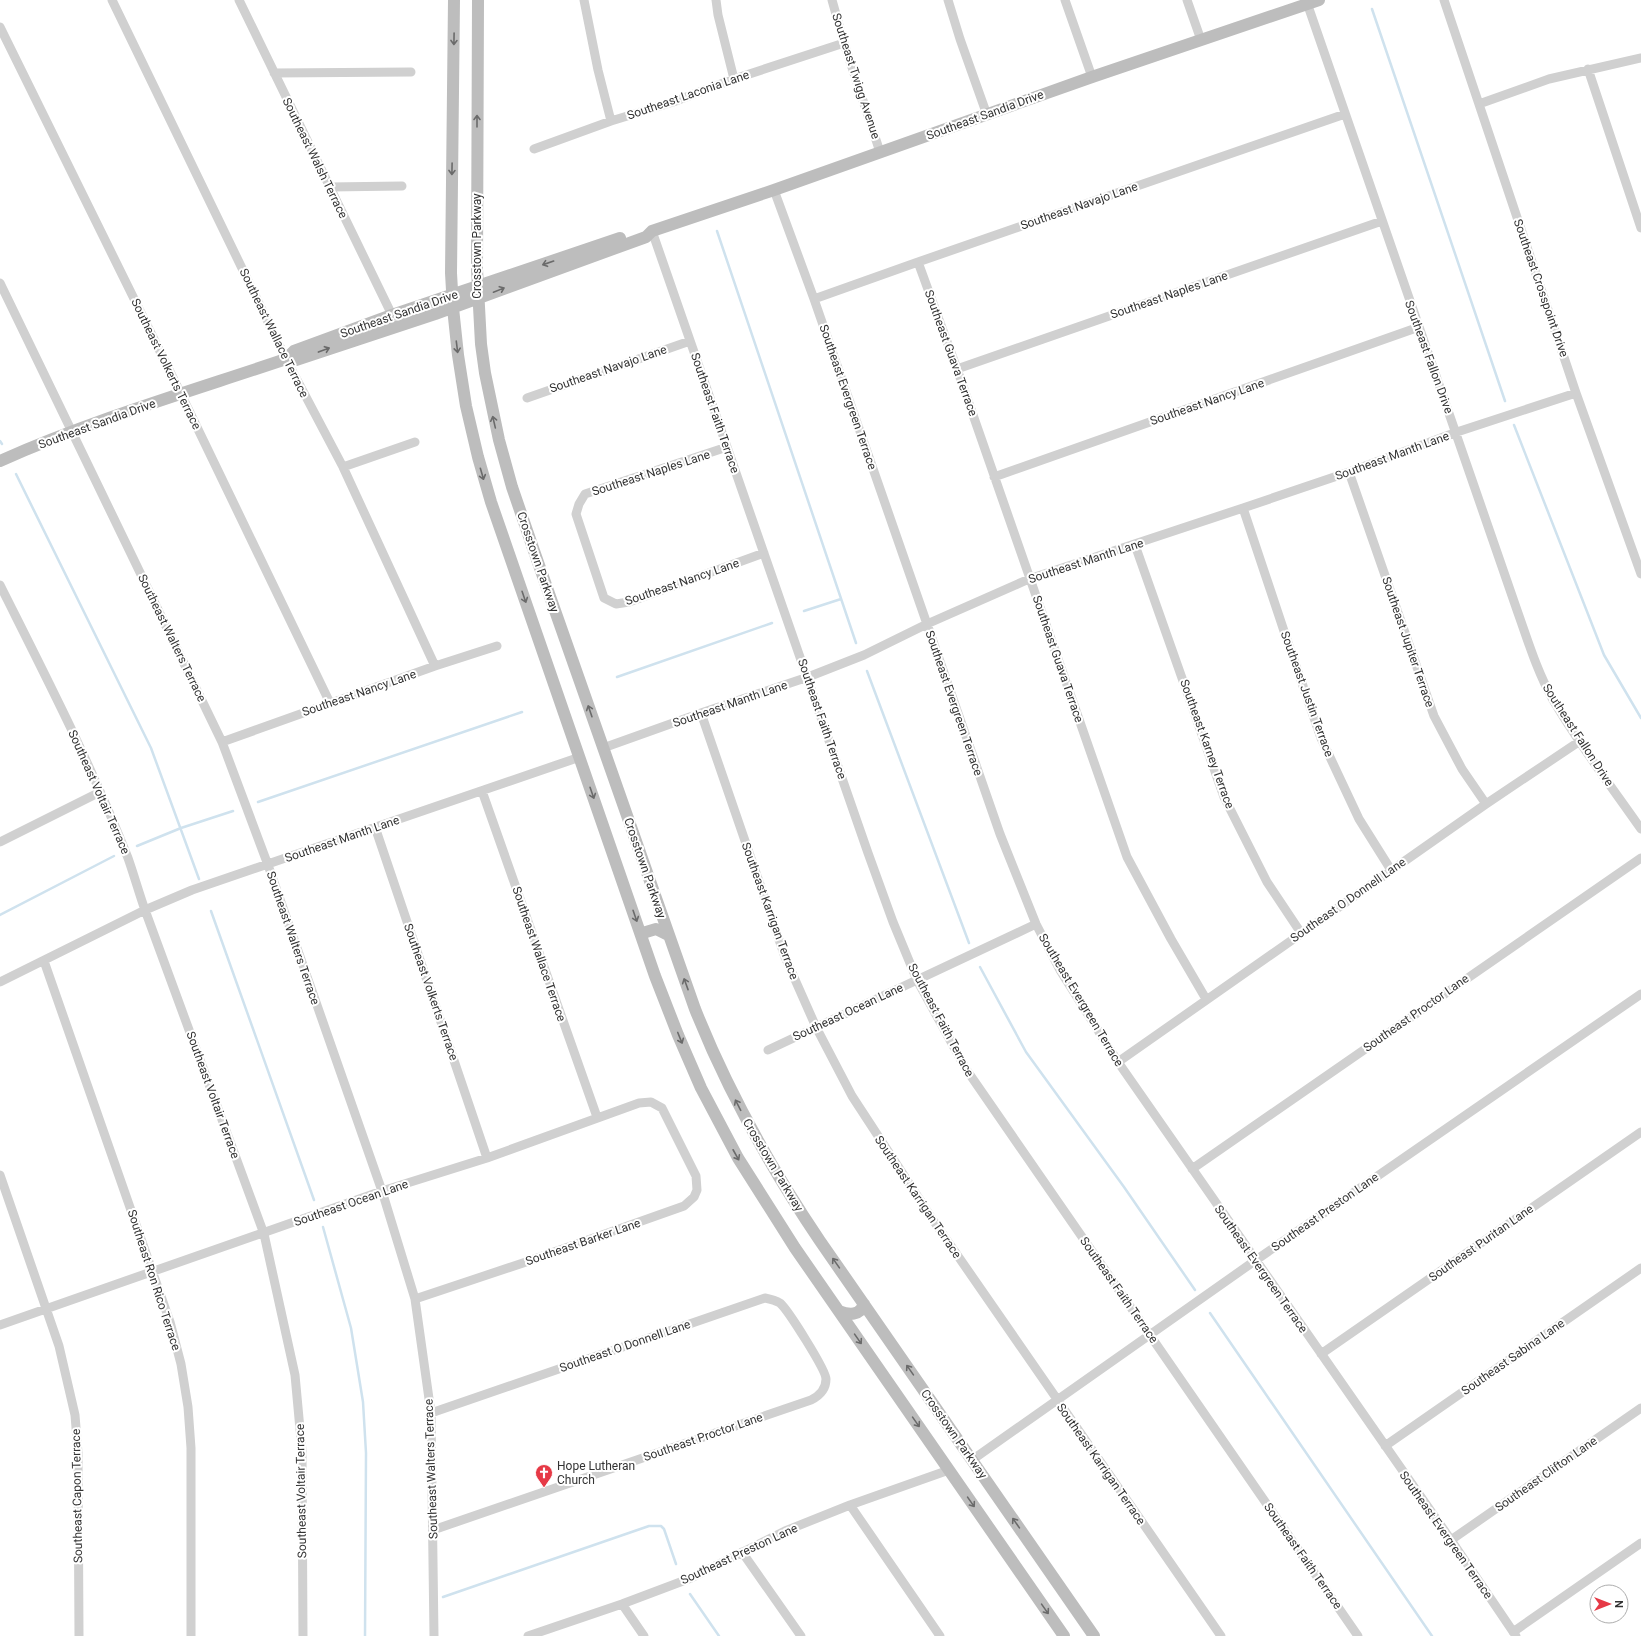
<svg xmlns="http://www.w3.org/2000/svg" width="1641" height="1636" viewBox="0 0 1641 1636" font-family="Roboto,sans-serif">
<rect width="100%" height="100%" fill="#fff"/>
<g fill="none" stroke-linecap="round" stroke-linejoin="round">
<!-- stream -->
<path stroke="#cfe2ee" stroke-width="2.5" d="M 1372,9 L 1505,401
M 717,231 L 856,643
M 1514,425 L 1604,655 L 1641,718
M 0,441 L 2,444
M 16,474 L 151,748 L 199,879
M 804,611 L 841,599
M 867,671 L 969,943
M 617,677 L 772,623
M 258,802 L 522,712
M 137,846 L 181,828 L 233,811
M 211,911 L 314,1200
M 0,915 L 114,856
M 980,967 L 1026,1052 L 1124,1187 L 1195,1290
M 323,1227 L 351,1328 L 363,1402 L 366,1453 L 365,1636
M 1210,1313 L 1432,1636
M 690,1594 L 719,1636
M 443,1597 L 649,1526 L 661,1526 L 664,1529 L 676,1564"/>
<!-- street -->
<path stroke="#d0d0d0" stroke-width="9" d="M 112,0 L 286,359 L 343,467 L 435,666
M 239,0 L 392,315
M 584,0 L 598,70 L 611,121
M 716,0 L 718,15 L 734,79
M 832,0 L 844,43 L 880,152
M 948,0 L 960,39 L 987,115
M 1065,0 L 1092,77
M 1187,0 L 1201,40
M 1306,0 L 1518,613 C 1528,641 1537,671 1552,698 C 1578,743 1611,786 1641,829
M 1444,0 L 1576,393 L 1641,574
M 0,27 L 181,394 L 330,703
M 1588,69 L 1641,228
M 274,73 L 411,72
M 1479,104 L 1549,79 L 1641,58
M 534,149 L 611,121 L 673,102 L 734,79 L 844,43
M 329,187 L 402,186
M 774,190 L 814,299 L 1000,834 L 1036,924 L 1060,970 L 1118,1062 L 1451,1540 L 1516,1636
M 652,231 L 868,853 L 893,922 L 917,980 L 966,1069 L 1358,1636
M 918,262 L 957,369 L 1127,857 L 1171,939 L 1206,999
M 0,283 L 222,742 L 268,865 L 382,1191 L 415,1299 L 431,1413 L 434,1636
M 814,299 L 918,262 L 1345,114
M 957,369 L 1382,221
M 527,398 L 690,341
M 727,447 L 585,494 L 579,504 L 576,514 L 604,598 L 616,604 L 629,602 L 764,553
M 343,467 L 415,442
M 1349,472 L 1434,716 L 1462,769 L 1486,804
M 994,477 L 1419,327
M 1243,508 L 1286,637 L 1321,738 L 1359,819 L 1391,870
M 1135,545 L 1224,797 L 1267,882 L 1301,933
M 0,585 C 45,675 91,764 128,858 C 134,875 139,893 145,910 L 264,1234 L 295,1375 L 302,1451 L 303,1636
M 701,713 L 785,957 L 816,1027 L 852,1096 L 933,1220 L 1221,1636
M 222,742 L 435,666 L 497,646
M 603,748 L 701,713 L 808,677 L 864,655 L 927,624 L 1029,579 L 1243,508 L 1349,472 L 1457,432 L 1576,393
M 482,791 L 597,1117
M 375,827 L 487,1158
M 0,842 L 100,792
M 44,961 L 170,1322 L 181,1364 L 188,1407 L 191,1448 L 191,1636
M 0,982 L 145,910 L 192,890 L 580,757
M 768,1050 L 1036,924
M 1118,1062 L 1486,804 L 1580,741
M 1192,1169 L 1641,858
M 0,1175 L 59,1346 L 75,1415 L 78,1453 L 79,1636
M 0,1325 L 382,1191 L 487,1158 L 639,1103 L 651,1102 L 662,1108 L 696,1176 L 697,1190 L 694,1197 L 684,1206 L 523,1263 L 415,1299
M 1321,1354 L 1641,1132
M 431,1413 L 765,1298 C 770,1299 775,1300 780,1303 C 788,1310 826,1370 826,1379 C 826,1390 819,1396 811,1400 L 433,1530
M 1385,1446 L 1641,1268
M 972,1460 L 1256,1260 L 1641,994
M 850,1505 L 940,1636
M 1451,1540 L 1641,1408
M 742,1552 L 801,1636
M 622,1604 L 644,1636
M 1513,1632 L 1641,1543
M 528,1636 L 622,1604 L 691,1578 L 785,1531 L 850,1505 L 949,1470"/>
<!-- secondary -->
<path stroke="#bdbdbd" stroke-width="12" d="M 454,0 L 451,273 L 453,308 L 458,355 L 466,406 L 478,457 L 491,502 L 655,976 L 678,1035 L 701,1088 L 738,1158 L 795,1248 L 1064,1636
M 478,0 L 477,269 L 481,344 L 485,373 L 499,440 L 512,487 L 533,548 L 695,1009 C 728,1092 770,1167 820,1241 L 1094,1636
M 286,359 L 294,351 L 392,315 L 620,238
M 0,461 C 92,420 191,391 286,359 L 296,360 L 435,314 L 646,237 L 652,231 L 774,190 L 1092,77 L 1319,0
M 642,935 L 646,932 L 656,929 L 668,935
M 839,1311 C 849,1315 860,1316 864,1304"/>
</g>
<!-- one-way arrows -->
<defs><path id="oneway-shaft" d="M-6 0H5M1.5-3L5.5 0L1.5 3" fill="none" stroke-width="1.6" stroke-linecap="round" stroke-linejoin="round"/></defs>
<g stroke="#6a6a6a">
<use href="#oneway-shaft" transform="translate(454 39) rotate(91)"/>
<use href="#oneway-shaft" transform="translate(477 121) rotate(-90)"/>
<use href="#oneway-shaft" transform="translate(452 169) rotate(91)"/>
<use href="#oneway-shaft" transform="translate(548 263) rotate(161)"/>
<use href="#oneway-shaft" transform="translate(499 290) rotate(-22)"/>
<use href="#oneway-shaft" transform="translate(457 347) rotate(83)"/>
<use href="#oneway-shaft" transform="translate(324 350) rotate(-20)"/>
<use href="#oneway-shaft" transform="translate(494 422) rotate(-103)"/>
<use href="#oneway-shaft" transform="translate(482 474) rotate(74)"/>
<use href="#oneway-shaft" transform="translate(524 597) rotate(71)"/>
<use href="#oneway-shaft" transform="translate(590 711) rotate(-109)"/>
<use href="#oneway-shaft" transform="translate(592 793) rotate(71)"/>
<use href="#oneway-shaft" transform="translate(635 916) rotate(71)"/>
<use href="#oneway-shaft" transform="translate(686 984) rotate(-110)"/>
<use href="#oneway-shaft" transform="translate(680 1038) rotate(68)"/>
<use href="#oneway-shaft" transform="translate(738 1105) rotate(-117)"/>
<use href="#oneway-shaft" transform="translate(736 1155) rotate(61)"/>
<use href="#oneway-shaft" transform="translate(836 1263) rotate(-125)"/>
<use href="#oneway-shaft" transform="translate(858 1339) rotate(55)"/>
<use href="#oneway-shaft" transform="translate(910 1370) rotate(-125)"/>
<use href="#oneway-shaft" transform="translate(916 1422) rotate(55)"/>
<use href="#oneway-shaft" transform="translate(971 1502) rotate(55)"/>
<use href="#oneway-shaft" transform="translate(1016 1523) rotate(-125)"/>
<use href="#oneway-shaft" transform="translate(1045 1609) rotate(55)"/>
</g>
<!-- icons -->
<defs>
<symbol id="church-pin" viewBox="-11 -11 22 30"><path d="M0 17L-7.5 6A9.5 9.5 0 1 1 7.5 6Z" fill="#e63946" stroke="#fff"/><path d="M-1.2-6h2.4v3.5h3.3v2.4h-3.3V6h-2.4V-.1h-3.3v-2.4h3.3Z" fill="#fff"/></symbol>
</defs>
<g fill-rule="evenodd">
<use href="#church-pin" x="534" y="1463" width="20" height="27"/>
</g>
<g text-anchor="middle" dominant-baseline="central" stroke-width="4" stroke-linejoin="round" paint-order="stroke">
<!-- street labels -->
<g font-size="12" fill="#333" stroke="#fff">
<text transform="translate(856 76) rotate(72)">Southeast Twigg Avenue</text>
<text transform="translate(688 95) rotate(-19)">Southeast Laconia Lane</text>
<text transform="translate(985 115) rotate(-20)">Southeast Sandia Drive</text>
<text transform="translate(315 158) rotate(64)">Southeast Walsh Terrace</text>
<text transform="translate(1079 206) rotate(-19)">Southeast Navajo Lane</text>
<text transform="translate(477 246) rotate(-90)">Crosstown Parkway</text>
<text transform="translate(1541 288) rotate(71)">Southeast Crosspoint Drive</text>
<text transform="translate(1169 295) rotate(-19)">Southeast Naples Lane</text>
<text transform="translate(399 314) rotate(-19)">Southeast Sandia Drive</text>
<text transform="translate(274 333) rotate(64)">Southeast Wallace Terrace</text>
<text transform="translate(951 353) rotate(70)">Southeast Guava Terrace</text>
<text transform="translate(1429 357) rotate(70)">Southeast Fallon Drive</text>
<text transform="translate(166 364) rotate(64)">Southeast Volkerts Terrace</text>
<text transform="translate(608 369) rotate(-19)">Southeast Navajo Lane</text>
<text transform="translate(848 397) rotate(71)">Southeast Evergreen Terrace</text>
<text transform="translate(1207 402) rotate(-19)">Southeast Nancy Lane</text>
<text transform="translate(715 413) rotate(71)">Southeast Faith Terrace</text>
<text transform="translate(97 424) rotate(-20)">Southeast Sandia Drive</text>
<text transform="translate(1392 456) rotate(-20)">Southeast Manth Lane</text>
<text transform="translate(651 473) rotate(-18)">Southeast Naples Lane</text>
<text transform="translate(1086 561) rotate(-18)">Southeast Manth Lane</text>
<text transform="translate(538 562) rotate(71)">Crosstown Parkway</text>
<text transform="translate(682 582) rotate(-19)">Southeast Nancy Lane</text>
<text transform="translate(172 638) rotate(64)">Southeast Walters Terrace</text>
<text transform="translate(1408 642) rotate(71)">Southeast Jupiter Terrace</text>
<text transform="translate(1058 659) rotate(71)">Southeast Guava Terrace</text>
<text transform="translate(359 693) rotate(-19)">Southeast Nancy Lane</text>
<text transform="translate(1307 694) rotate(70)">Southeast Justin Terrace</text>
<text transform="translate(954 703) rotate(71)">Southeast Evergreen Terrace</text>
<text transform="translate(730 704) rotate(-19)">Southeast Manth Lane</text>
<text transform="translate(822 719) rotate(71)">Southeast Faith Terrace</text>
<text transform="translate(1578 735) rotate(57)">Southeast Fallon Drive</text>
<text transform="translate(1207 744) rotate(70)">Southeast Karney Terrace</text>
<text transform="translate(99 792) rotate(66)">Southeast Voltair Terrace</text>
<text transform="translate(342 839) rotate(-19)">Southeast Manth Lane</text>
<text transform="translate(645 868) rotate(71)">Crosstown Parkway</text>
<text transform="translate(1348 900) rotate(-35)">Southeast O Donnell Lane</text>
<text transform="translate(770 911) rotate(70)">Southeast Karrigan Terrace</text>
<text transform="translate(293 938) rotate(71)">Southeast Walters Terrace</text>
<text transform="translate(539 954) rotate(71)">Southeast Wallace Terrace</text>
<text transform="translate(431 992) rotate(71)">Southeast Volkerts Terrace</text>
<text transform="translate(1081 1000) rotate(59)">Southeast Evergreen Terrace</text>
<text transform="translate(848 1012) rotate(-25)">Southeast Ocean Lane</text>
<text transform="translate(1416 1013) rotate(-35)">Southeast Proctor Lane</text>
<text transform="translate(941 1020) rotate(62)">Southeast Faith Terrace</text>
<text transform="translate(213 1095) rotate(70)">Southeast Voltair Terrace</text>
<text transform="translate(773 1165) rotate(59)">Crosstown Parkway</text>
<text transform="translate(918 1197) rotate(56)">Southeast Karrigan Terrace</text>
<text transform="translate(351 1203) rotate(-19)">Southeast Ocean Lane</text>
<text transform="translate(1325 1212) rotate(-35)">Southeast Preston Lane</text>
<text transform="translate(583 1242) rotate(-19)">Southeast Barker Lane</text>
<text transform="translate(1481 1243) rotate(-35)">Southeast Puritan Lane</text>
<text transform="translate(1261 1269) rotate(55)">Southeast Evergreen Terrace</text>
<text transform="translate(154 1280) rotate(72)">Southeast Ron Rico Terrace</text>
<text transform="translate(1119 1290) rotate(55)">Southeast Faith Terrace</text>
<text transform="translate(625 1346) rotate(-19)">Southeast O Donnell Lane</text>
<text transform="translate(1513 1357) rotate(-35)">Southeast Sabina Lane</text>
<text transform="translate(954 1434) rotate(55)">Crosstown Parkway</text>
<text transform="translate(703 1437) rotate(-19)">Southeast Proctor Lane</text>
<text transform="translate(1101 1464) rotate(55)">Southeast Karrigan Terrace</text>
<text transform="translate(431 1469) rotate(-92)">Southeast Walters Terrace</text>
<text transform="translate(1546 1474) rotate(-35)">Southeast Clifton Lane</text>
<text transform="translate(301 1491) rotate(-91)">Southeast Voltair Terrace</text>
<text transform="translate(77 1496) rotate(-91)">Southeast Capon Terrace</text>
<text transform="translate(1446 1535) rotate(55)">Southeast Evergreen Terrace</text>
<text transform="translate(739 1554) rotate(-25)">Southeast Preston Lane</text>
<text transform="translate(1303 1556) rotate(55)">Southeast Faith Terrace</text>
</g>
<!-- poi labels -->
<g font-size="12" fill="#333" stroke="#fff" text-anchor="start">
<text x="557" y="1466">Hope Lutheran<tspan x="557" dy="14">Church</tspan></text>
</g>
</g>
<!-- north arrow -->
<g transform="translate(1609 1604) rotate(90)"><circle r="19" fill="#ffffff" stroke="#adadad"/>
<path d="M0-3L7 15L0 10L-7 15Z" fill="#e63946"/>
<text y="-6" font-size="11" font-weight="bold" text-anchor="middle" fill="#333333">N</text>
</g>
</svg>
